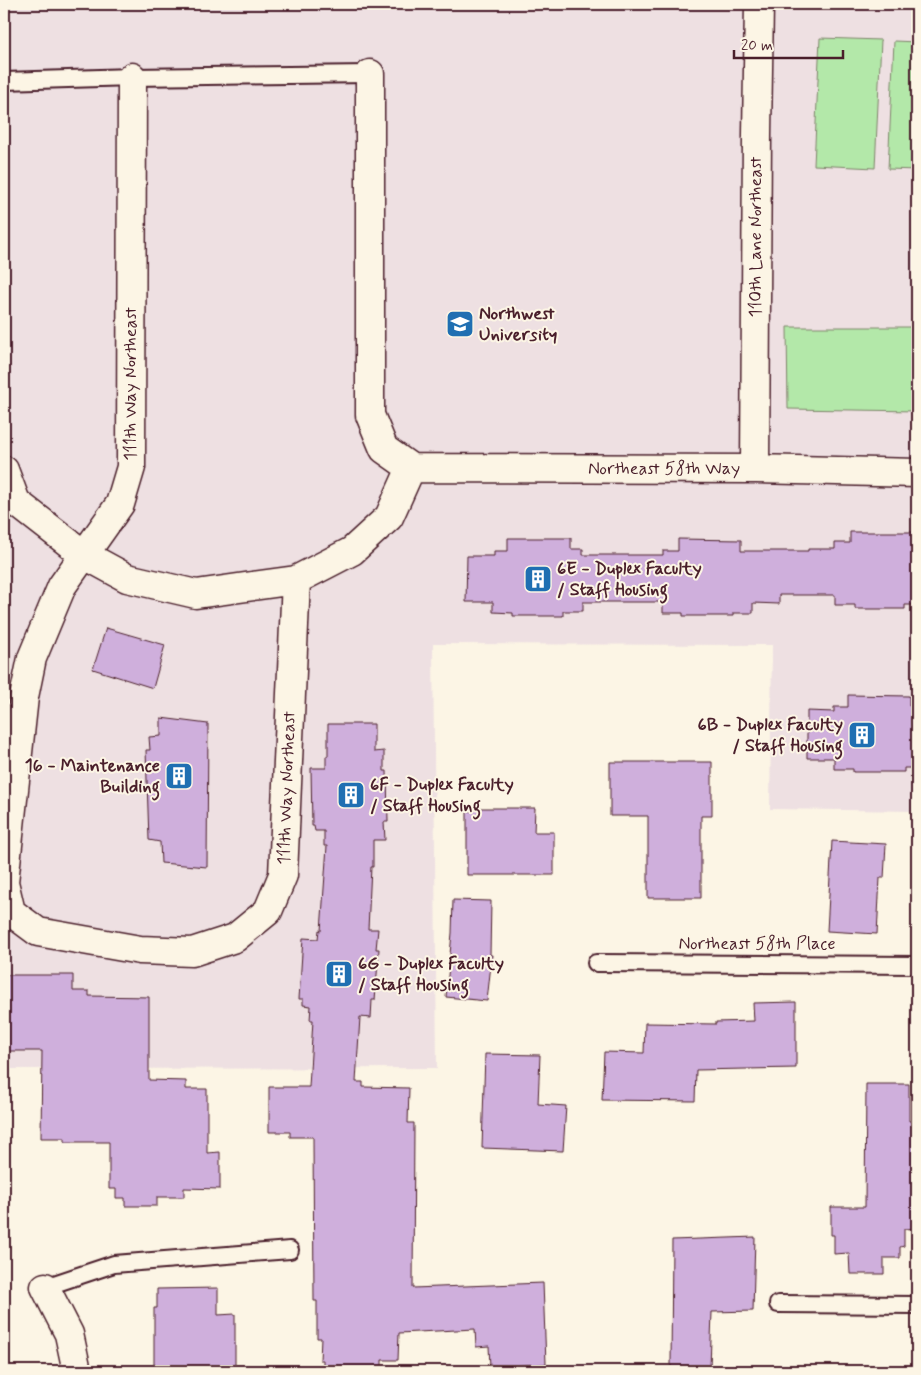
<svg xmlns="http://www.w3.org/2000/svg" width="921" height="1375" viewBox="0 0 921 1375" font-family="Mynerve,sans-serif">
<rect width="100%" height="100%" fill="#fcf5e5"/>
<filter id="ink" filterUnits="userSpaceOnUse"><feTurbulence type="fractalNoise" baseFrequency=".02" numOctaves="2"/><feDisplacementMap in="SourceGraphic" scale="10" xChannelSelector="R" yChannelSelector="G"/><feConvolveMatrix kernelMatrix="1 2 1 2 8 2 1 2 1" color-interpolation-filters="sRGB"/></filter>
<g filter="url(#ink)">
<!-- built -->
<path fill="#eee0e2" d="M 4,4 L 917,4 L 917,811 L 770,809 L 772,645 L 433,644 L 437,1068 L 4,1069 Z"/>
<!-- green -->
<path fill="#b3e8a9" stroke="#7e846a" d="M 820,38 L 881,40 L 875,168 L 814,165 Z
M 894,41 L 917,42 L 917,170 L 888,169 Z
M 787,327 L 917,327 L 917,411 L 788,409 Z"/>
<!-- building -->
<path fill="#cfafdc" stroke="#4a1f2b" d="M 850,532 L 913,532 L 913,544 L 917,544 L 917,605 L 905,605 L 905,609 L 855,609 L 855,605 L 835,605 L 835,595 L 779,595 L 779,604 L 753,603 L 753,613 L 733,613 L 733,616 L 683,616 L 683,613 L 663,613 L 663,602 L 583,602 L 583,611 L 563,611 L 563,616 L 513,616 L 513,613 L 493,612 L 493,602 L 466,602 L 467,556 L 494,556 L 494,551 L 508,551 L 508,538 L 571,538 L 571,549 L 583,549 L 583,555 L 663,555 L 663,551 L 678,551 L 678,539 L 741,540 L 741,551 L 808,551 L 808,549 L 835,549 L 835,543 L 850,543 Z
M 106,628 L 165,645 L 153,688 L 93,669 Z
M 848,695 L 909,696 L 909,706 L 917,707 L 917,768 L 904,768 L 904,772 L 853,772 L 853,769 L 834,769 L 834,758 L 807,758 L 807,711 L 834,712 L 834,707 L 848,707 Z
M 161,718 L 208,724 L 207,867 L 161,863 L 160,842 L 149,840 L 146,750 L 150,750 L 149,737 L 161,736 Z
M 328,724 L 374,724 L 374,752 L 384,751 L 384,771 L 387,771 L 388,822 L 384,822 L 385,840 L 373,840 L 373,867 L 371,867 L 368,929 L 378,929 L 376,949 L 379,949 L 375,1000 L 372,1000 L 371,1018 L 360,1017 L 356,1082 L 363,1082 L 363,1087 L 409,1088 L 408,1123 L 414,1123 L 413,1288 L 543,1283 L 546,1364 L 490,1367 L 489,1346 L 476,1347 L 475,1329 L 399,1333 L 398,1360 L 382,1360 L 382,1371 L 323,1371 L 323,1360 L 320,1360 L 321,1338 L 317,1338 L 317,1301 L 314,1301 L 313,1137 L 290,1137 L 290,1132 L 269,1132 L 269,1087 L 309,1087 L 313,1020 L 310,1020 L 311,1006 L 303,1005 L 303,999 L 299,999 L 303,938 L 318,939 L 319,930 L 321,931 L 327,846 L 324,846 L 324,831 L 315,831 L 314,826 L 312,826 L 311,768 L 326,768 L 326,756 L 328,756 Z
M 610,762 L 712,762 L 712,816 L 701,816 L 701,898 L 648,898 L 648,816 L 610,816 Z
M 474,808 L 535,808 L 534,832 L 554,832 L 554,875 L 467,875 L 467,811 L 474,811 Z
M 832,841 L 886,844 L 884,878 L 880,878 L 877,934 L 827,931 Z
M 453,900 L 491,901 L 490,955 L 492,955 L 487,1001 L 446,997 L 452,933 Z
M 4,975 L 73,975 L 73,991 L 89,991 L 89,996 L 149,997 L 149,1080 L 186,1081 L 186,1089 L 207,1089 L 207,1153 L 220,1152 L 220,1189 L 184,1188 L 184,1197 L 157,1197 L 157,1206 L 125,1206 L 125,1198 L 116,1198 L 116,1189 L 109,1189 L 109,1142 L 65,1142 L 65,1138 L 41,1138 L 42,1051 L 4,1051 Z
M 796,1002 L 796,1068 L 696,1070 L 695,1101 L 602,1100 L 604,1052 L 644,1053 L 645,1023 L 716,1024 L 716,1022 L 754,1021 L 753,1003 Z
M 485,1054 L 540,1055 L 538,1104 L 566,1106 L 563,1151 L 482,1148 Z
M 866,1084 L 909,1084 L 909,1121 L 917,1121 L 917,1228 L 904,1229 L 904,1246 L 900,1247 L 900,1258 L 884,1258 L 884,1274 L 850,1274 L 849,1253 L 834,1254 L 834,1235 L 831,1235 L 831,1207 L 865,1207 Z
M 755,1237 L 753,1311 L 712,1312 L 710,1367 L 671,1368 L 672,1240 Z
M 218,1288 L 218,1315 L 235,1314 L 235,1371 L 154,1371 L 154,1308 L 157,1308 L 157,1289 Z"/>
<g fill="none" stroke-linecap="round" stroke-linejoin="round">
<defs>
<path id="lane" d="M 4,81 L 132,77 L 370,74
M 596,963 L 917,965
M 45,1287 L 114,1264 L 290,1250
M 778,1304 L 917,1305"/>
<path id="street" d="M 132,77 L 131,467 L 120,504 L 62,586 L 32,658 L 24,697 L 4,882 L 11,912 L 38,932 L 140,950 L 192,952 L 235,938 L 268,911 L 283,875 L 296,580 L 352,551 L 389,517 L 411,468 L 384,449 L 370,415 L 370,74
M 411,468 L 755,469 L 917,473
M 755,469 L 757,134 L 759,4
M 4,470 L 16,502 L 83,554 L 127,578 L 196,594 L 296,580
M 45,1287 L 69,1334 L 77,1371"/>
</defs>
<!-- lane casing -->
<use href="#lane" stroke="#4a1f2b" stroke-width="20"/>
<!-- street casing -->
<use href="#street" stroke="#4a1f2b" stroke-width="31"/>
<!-- lane -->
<use href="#lane" stroke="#fcf5e5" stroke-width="16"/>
<!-- street -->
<use href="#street" stroke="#fcf5e5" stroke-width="28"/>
</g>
</g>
<!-- icons -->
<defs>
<symbol id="university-square" viewBox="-11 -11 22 22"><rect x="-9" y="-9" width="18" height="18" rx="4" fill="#1f6fb2" stroke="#fcf5e5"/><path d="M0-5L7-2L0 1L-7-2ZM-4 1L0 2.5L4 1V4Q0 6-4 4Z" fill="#fff"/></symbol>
<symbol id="building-square" viewBox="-11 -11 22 22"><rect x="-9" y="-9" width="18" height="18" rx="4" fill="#1f6fb2" stroke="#fcf5e5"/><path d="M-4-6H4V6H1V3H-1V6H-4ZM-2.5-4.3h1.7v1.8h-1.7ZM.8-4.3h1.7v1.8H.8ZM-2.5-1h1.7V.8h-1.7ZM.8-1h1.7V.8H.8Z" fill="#fff"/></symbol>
</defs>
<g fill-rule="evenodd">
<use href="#university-square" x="444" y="308" width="32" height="32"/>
<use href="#building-square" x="522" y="563" width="32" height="32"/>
<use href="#building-square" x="846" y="719" width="32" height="32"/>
<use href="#building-square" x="163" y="760" width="32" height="32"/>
<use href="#building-square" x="335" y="779" width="32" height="32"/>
<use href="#building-square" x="323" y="958" width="32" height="32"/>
</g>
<g text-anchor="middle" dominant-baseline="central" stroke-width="4" stroke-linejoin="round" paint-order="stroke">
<!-- street labels -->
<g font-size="18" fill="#4a1f2b" stroke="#fcf5e5">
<text transform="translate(756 237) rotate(-90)">110th Lane Northeast</text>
<text transform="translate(131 384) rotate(-90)">111th Way Northeast</text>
<text x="664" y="469">Northeast 58th Way</text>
<text transform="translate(287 788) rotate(-88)">111th Way Northeast</text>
<text x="757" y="944">Northeast 58th Place</text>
</g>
<!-- poi labels -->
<g font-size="18" font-weight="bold" fill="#4a1f2b" stroke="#fcf5e5" text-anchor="start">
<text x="479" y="314">Northwest<tspan x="479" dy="21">University</tspan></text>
<text x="557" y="569">6E - Duplex Faculty<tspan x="557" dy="21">/ Staff Housing</tspan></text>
<text x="843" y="725" text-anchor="end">6B - Duplex Faculty<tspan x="843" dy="21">/ Staff Housing</tspan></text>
<text x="160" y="766" text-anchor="end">16 - Maintenance<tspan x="160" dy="21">Building</tspan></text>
<text x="370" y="785">6F - Duplex Faculty<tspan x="370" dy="21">/ Staff Housing</tspan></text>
<text x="358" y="964">6G - Duplex Faculty<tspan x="358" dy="21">/ Staff Housing</tspan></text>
</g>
</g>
<!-- margin -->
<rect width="921" height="1375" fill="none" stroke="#fcf5e5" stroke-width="20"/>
<rect x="10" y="10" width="901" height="1355" fill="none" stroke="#4a1f2b" stroke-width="2" filter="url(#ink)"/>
<!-- scale -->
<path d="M734 50v8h109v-8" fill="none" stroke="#4a1f2b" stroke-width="2.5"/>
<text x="741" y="50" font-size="15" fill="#4a1f2b" stroke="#fcf5e5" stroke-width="4" paint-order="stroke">20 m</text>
</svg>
